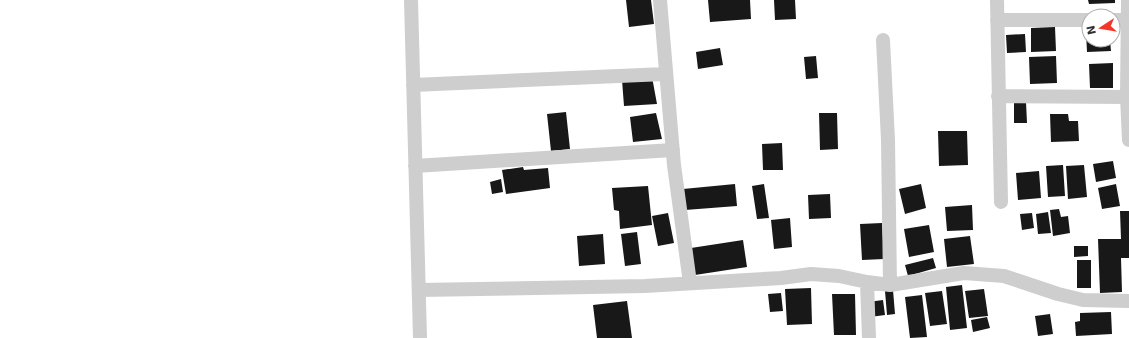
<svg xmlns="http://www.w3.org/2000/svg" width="1129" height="338" viewBox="0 0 1129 338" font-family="'DejaVu Sans',sans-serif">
<rect width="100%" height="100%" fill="#fff"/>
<!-- building -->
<path fill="#181818" d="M 626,0 L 651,0 L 654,24 L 629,27 Z
M 708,0 L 750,0 L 751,19 L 710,22 Z
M 774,0 L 795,0 L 796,19 L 775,20 Z
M 1088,0 L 1115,0 L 1115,3 L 1089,4 Z
M 1055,27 L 1056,51 L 1031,52 L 1031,28 Z
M 1086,32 L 1089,32 L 1089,40 L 1110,40 L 1111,51 L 1087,52 Z
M 1025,34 L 1026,52 L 1007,53 L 1006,35 Z
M 720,48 L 723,65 L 698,69 L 696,52 Z
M 816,56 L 818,78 L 806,79 L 804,57 Z
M 1056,56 L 1057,83 L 1030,84 L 1029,57 Z
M 1113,63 L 1113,88 L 1090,88 L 1089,64 Z
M 652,77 L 657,104 L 624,106 L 622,80 Z
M 1014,102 L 1026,102 L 1027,123 L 1014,123 Z
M 566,112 L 570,149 L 551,151 L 547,114 Z
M 656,113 L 662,139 L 633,142 L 630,117 Z
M 819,113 L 837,113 L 838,149 L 820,150 Z
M 1050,114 L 1068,114 L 1069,121 L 1078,121 L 1079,141 L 1051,142 Z
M 938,131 L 967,131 L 968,165 L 939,166 Z
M 782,143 L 783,170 L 763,170 L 762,144 Z
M 1113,161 L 1116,178 L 1096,182 L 1093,164 Z
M 1063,165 L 1065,196 L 1048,197 L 1046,166 Z
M 1084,165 L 1087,197 L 1068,199 L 1066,166 Z
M 523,167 L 524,170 L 548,168 L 550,188 L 506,194 L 502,170 Z
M 1039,171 L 1041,198 L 1018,200 L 1016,173 Z
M 501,179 L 503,192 L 492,194 L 490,182 Z
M 735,184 L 737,206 L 685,210 L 683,189 Z
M 764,184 L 769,218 L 757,219 L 752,186 Z
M 921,184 L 926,208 L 905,214 L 899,189 Z
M 1116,184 L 1120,206 L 1102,209 L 1098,188 Z
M 648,186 L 652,225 L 620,229 L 619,211 L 614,210 L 612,188 Z
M 830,194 L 831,218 L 809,219 L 808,195 Z
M 972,205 L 973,230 L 947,231 L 945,207 Z
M 1059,209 L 1061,217 L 1068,216 L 1070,233 L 1053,236 L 1050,210 Z
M 1120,211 L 1129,211 L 1129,258 L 1121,258 L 1122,292 L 1100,293 L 1098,239 L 1121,239 Z
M 1048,212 L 1051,233 L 1038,234 L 1036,214 Z
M 668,213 L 674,243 L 658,246 L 652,216 Z
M 1032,213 L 1034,228 L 1022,230 L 1020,214 Z
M 790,218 L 792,247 L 774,249 L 771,220 Z
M 882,223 L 884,259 L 862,260 L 860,224 Z
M 929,225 L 934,252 L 909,257 L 904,229 Z
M 637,232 L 641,264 L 625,266 L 621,234 Z
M 603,234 L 605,264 L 579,266 L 577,236 Z
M 970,236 L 974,264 L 947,267 L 944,239 Z
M 743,240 L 747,267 L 695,275 L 691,248 Z
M 1074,246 L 1088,246 L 1088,256 L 1074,257 Z
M 933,258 L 936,268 L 908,276 L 905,265 Z
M 1077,260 L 1091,260 L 1091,288 L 1077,288 Z
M 962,285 L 967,328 L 950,330 L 946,287 Z
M 811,288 L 812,324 L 787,325 L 785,289 Z
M 984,289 L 988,316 L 969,318 L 965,291 Z
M 893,290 L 895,314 L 887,315 L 885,291 Z
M 942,291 L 947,324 L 930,326 L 925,293 Z
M 781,293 L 783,311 L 770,312 L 768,294 Z
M 832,294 L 855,294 L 856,335 L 834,335 Z
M 922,295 L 927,337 L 910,338 L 905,297 Z
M 883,300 L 885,315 L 870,317 L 868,302 Z
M 627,301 L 632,338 L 597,338 L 593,305 Z
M 1111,312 L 1112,334 L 1076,336 L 1075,322 L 1080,321 L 1080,313 Z
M 1050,314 L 1053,334 L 1038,336 L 1035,316 Z
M 987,317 L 990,328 L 973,332 L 971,320 Z"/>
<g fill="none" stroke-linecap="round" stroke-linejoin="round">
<!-- street -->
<path stroke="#cecece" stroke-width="14" d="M 411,0 L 420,338
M 660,0 L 674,165 L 690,283
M 997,0 L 1001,202
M 1128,0 L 1127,97 L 1129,140
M 997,20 L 1089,20
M 1113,20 L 1129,20
M 883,40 L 888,140 L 890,285
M 413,85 L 665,74
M 998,96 L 1129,97
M 415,166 L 673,150
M 867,282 L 869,338
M 419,290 L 645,286 L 781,278 L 811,274 L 839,276 L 867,282 L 890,285 L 964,273 L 1004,276 L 1058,294 L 1083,300 L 1129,301"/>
</g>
<!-- north arrow -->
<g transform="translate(1101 28) rotate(258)"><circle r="19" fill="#ffffff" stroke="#adadad"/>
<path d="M0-3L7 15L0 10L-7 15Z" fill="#f33628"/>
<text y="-6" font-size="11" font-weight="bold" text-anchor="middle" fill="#313131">N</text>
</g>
</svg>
